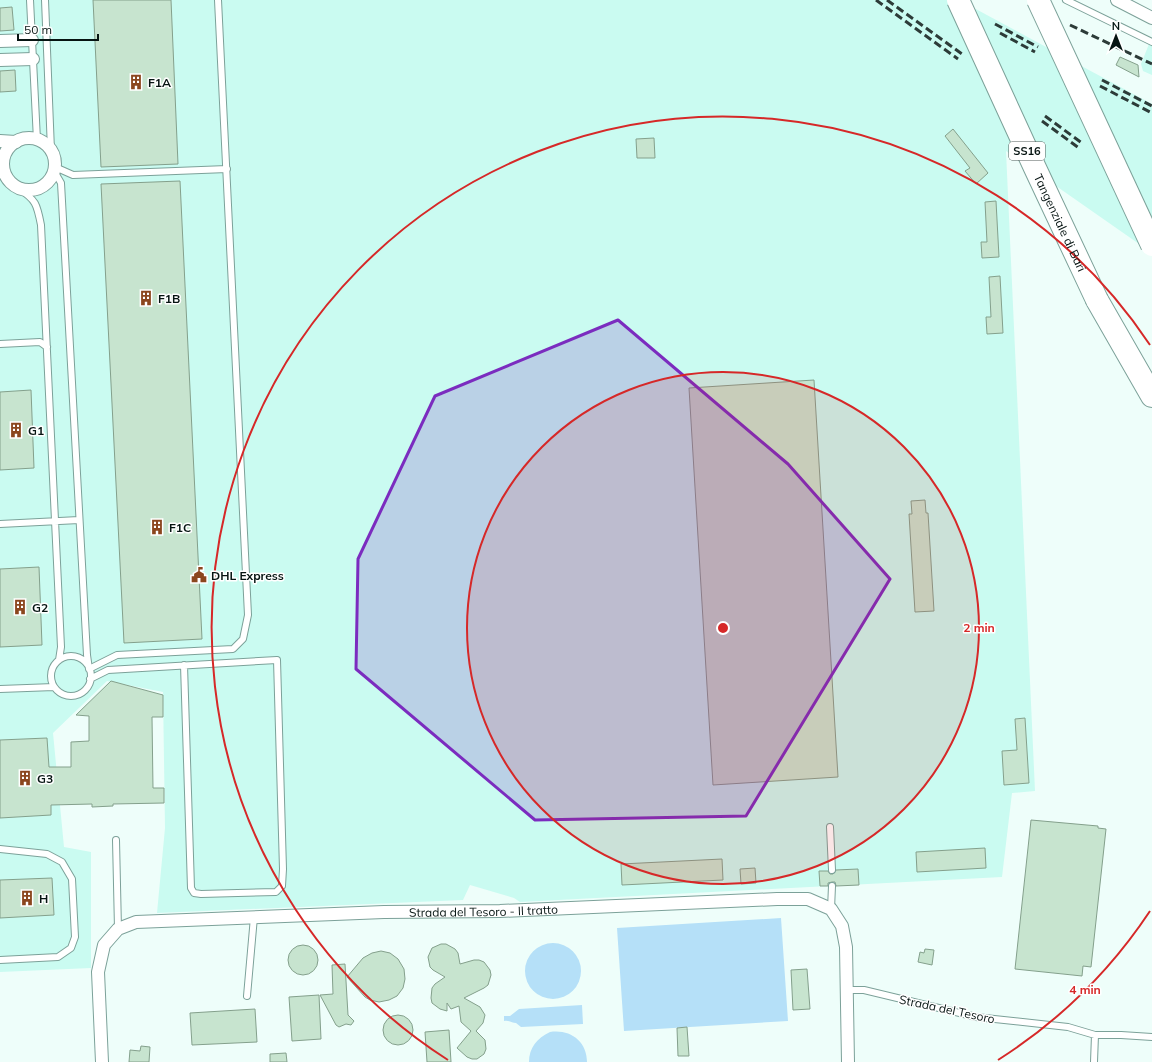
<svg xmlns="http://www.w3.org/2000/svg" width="1152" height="1062" viewBox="0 0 1152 1062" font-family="Mulish,sans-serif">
<rect width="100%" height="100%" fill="#eefefa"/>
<!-- built -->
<path fill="#cafbf1" d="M 0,0 L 959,0 L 1152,104 L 1152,253 L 1006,151 L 1035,791 L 1012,793 L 1002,877 L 520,902 L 514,898 L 470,885 L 463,900 L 157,913 L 165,828 L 163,692 L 107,681 L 53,733 L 64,847 L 91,852 L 91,968 L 0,972 Z
M 1149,44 L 1152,45 L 1152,75 L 1143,71 L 1141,64 Z"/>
<!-- water -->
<path fill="#b5e0f8" d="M 781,918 L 788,1021 L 624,1031 L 617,928 Z
M525 971a28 28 0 1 1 56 0a28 28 0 1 1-56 0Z
M 582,1005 L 583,1024 L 521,1027 L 516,1023 C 512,1023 509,1020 504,1021 L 504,1016 L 510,1016 L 519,1009 Z
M 550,1032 C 570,1029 587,1041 587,1062 L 529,1062 C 529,1048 537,1038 550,1032 Z"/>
<!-- building -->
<path fill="#c7e4cf" stroke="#84a08c" d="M 93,0 L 171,0 L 178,164 L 101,167 Z
M 12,7 L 14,30 L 0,31 L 0,8 Z
M 1120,57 L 1138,65 L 1139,77 L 1116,65 Z
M 15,70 L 16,91 L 0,92 L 0,71 Z
M 953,129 L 988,173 L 976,184 L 965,171 L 970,168 L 945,136 Z
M 654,138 L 655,158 L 637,158 L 636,139 Z
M 180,181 L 202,639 L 124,643 L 101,184 Z
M 996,201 L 999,257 L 982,258 L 981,242 L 987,242 L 985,202 Z
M 1000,276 L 1003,333 L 987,334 L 986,317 L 991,317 L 989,277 Z
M 814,380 L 838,777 L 713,785 L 689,388 Z
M 31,390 L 34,468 L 0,470 L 0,392 Z
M 925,500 L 926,513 L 928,513 L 934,611 L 915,612 L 909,514 L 912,514 L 911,501 Z
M 39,567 L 42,645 L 0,647 L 0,569 Z
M 111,681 L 163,695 L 163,717 L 152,717 L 153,788 L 164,788 L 164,803 L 113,804 L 113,806 L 92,807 L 92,804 L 51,805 L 51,815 L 0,818 L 0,740 L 47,738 L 49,767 L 71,767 L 71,742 L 89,741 L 89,716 L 76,715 Z
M 1025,718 L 1029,783 L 1004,785 L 1002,751 L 1017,750 L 1015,719 Z
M 1031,820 L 1098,826 L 1098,828 L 1106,829 L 1091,967 L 1083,966 L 1082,976 L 1015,969 Z
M 985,848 L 986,868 L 917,872 L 916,852 Z
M 722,859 L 723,880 L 622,885 L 621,864 Z
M 755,868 L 756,883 L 741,884 L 740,869 Z
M 858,869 L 859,885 L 836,886 L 835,882 L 832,882 L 828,883 L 828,886 L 820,886 L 819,871 L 828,871 L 830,874 L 833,874 L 836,870 Z
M 52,878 L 54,915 L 0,918 L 0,880 Z
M 441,944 L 446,944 L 455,949 L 458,953 L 460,964 L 474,960 L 479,960 L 484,962 L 490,970 L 491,975 L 488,985 L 484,988 L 464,998 L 480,1007 L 485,1015 L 483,1023 L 476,1031 L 485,1040 L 486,1049 L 484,1054 L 477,1059 L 472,1059 L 467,1057 L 457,1048 L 471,1031 L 461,1022 L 459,1006 L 451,1009 L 447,1003 L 447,1011 L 440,1009 L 432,1003 L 431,998 L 432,988 L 435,984 L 445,977 L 433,970 L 430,967 L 428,957 L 432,948 Z
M288 960a15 15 0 1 1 30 0a15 15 0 1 1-30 0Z
M 925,949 L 934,950 L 932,965 L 918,962 L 920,952 L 924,953 Z
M 381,951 L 390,953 L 398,959 L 404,969 L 405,979 L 403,988 L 397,996 L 389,1000 L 379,1002 L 370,1000 L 365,997 L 347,977 L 363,958 L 372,953 Z
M 345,964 L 348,1015 L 354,1021 L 351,1025 L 346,1024 L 339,1027 L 336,1025 L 320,995 L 333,994 L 332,965 Z
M 807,969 L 810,1009 L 793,1010 L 791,970 Z
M 319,995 L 321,1039 L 292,1041 L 289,997 Z
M 255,1009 L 257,1042 L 192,1045 L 190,1013 Z
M383 1030a15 15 0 1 1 30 0a15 15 0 1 1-30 0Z
M 687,1027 L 689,1056 L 678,1056 L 677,1028 Z
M 449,1030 L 451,1062 L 427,1062 L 425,1032 Z
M 141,1046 L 150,1047 L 149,1062 L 129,1062 L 130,1050 L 140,1051 Z
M 286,1053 L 287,1062 L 270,1062 L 270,1054 Z"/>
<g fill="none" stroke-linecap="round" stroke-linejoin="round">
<defs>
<path id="lane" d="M 30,0 L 37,140
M 45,0 L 51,150
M 1066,0 L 1152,42
M 55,167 L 73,175 L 227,169
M 54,171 L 61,183 L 87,655 L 89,669 L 117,655 L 233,649 L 243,639 L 248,615 L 218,0
M 18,188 C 36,200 37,204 41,225 L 61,647 L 59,660
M 0,344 L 40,342 L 47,347
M 0,524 L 79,520
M51 676a20 20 0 1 1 40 0a20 20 0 1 1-40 0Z
M 90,679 L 108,670 L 277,660 L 283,869 L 282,886 L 276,892 L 201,894 L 194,893 L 191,888 L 184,665
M 0,689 L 54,687
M 830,827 L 832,870
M 116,840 L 118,929
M 0,849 L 47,854 L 62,862 L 72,879 L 75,937 L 71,948 L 58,957 L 0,960
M 831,909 L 832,886
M 847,990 L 864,990 L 976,1017 L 1068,1027 L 1095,1035 L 1121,1035 L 1152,1037
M 247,996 L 254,917
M 1094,1062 L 1095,1035"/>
<g id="street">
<path d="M 1117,0 L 1152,18"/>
<path d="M 0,41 L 32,40"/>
<path d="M 0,60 L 33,59"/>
<circle cx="29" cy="164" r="26"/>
<path d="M 0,141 L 16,142"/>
<path id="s1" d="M 102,1062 L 98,972 L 104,945 L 118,929 L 136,922 L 384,912 L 500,911 L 777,899 L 808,899 L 831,909 L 842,926 L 846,947 L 848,1062"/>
</g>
<path id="highway" d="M 1097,300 L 1152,396"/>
</defs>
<!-- lane casing -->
<use href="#lane" stroke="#7ca199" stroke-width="8"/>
<!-- street casing -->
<use href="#street" stroke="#7ca199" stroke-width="14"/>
<!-- highway casing -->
<use href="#highway" stroke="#7ca199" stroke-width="24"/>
<!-- lane -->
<use href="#lane" stroke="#fff" stroke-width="6"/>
<!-- street -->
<use href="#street" stroke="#fff" stroke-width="12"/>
<!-- highway -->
<use href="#highway" stroke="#fff" stroke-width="22"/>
<!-- rail -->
<path stroke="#2c3b38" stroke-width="3" stroke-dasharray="8 4" stroke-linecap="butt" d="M 876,0 L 958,59
M 887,0 L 962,54
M 995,24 L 1038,47
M 1070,25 L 1152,64
M 1000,33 L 1035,52
M 1102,80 L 1152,106
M 1100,86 L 1152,113
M 1045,116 L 1082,143
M 1042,121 L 1079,148"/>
<defs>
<g id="highway-bridge">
<path id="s2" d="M 958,0 L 1035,168 L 1097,300"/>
<path d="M 1038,0 L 1152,245"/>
</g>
</defs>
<!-- highway-bridge casing -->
<use href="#highway-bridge" stroke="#7ca199" stroke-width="24" stroke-linecap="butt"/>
<!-- highway-bridge -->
<use href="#highway-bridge" stroke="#fff" stroke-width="22"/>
</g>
<!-- marked area -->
<path fill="#7b2cbf" fill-opacity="0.2" stroke="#7b2cbf" stroke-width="3" stroke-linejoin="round" d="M 618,320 L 788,464 L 890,579 L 746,816 L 535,820 L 356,669 L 358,559 L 435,396 Z"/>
<!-- distance rings -->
<circle cx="723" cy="628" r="256" fill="#d62828" fill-opacity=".12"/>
<g fill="none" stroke="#d62828" stroke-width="2">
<circle cx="723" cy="628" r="256"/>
<path d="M1150 911A512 512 0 0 1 998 1060M448 1060A512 512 0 1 1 1150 345"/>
</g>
<!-- icons -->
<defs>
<symbol id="building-bare" viewBox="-9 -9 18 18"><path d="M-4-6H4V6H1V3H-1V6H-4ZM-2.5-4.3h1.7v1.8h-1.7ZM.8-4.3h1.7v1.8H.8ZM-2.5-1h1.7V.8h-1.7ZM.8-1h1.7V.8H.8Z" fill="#8b461e" stroke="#fff" stroke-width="2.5" paint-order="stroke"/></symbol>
<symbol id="civic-bare" viewBox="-9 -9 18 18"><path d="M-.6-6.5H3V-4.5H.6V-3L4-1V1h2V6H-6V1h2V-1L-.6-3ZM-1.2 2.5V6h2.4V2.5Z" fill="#8b461e" stroke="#fff" stroke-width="2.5" paint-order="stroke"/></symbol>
</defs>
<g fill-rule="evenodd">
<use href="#building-bare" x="125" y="71" width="22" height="22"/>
<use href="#building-bare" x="135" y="287" width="22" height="22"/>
<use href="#building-bare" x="5" y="419" width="22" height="22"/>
<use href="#building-bare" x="146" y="516" width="22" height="22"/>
<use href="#civic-bare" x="188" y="564" width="22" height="22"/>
<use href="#building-bare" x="9" y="596" width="22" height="22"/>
<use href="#building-bare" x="14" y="767" width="22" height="22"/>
<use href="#building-bare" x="16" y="887" width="22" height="22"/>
</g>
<g text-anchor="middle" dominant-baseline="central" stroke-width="3" stroke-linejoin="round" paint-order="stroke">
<!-- shield labels -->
<rect fill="#fff" stroke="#515a59" stroke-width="1" x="1009" y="142" width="36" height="18" rx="3"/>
<g font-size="11" font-weight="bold" fill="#061412">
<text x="1027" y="151">SS16</text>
</g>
<!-- poi labels -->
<g font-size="12" font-weight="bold" fill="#061412" stroke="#fff" text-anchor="start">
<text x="148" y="82">F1A</text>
<text x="158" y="298">F1B</text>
<text x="28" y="430">G1</text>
<text x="169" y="527">F1C</text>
<text x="211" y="575">DHL Express</text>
<text x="32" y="607">G2</text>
<text x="37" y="778">G3</text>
<text x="39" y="898">H</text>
</g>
<!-- street labels -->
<g font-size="12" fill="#061412" stroke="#fff">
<text stroke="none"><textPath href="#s2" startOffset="245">Tangenziale di Bari</textPath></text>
<text stroke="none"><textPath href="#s1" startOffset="506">Strada del Tesoro - II tratto</textPath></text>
<text transform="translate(947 1009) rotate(12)">Strada del Tesoro</text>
</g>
</g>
<circle cx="723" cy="628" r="6" fill="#d62828" stroke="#fff" stroke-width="2"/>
<g font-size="12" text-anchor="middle" font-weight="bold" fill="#d62828" stroke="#fff" stroke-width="3" stroke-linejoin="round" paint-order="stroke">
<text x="979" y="632">2 min</text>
<text x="1085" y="994">4 min</text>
</g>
<!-- north arrow -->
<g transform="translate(1116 36)" stroke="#ffffff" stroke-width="3" paint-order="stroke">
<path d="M0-3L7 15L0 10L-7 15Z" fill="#061412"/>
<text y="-6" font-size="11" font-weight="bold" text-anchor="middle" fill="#061412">N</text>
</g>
<!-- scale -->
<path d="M18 34v6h80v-6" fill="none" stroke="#061412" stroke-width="2"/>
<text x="24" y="34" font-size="12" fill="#061412" stroke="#ffffff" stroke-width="3" paint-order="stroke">50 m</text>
</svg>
